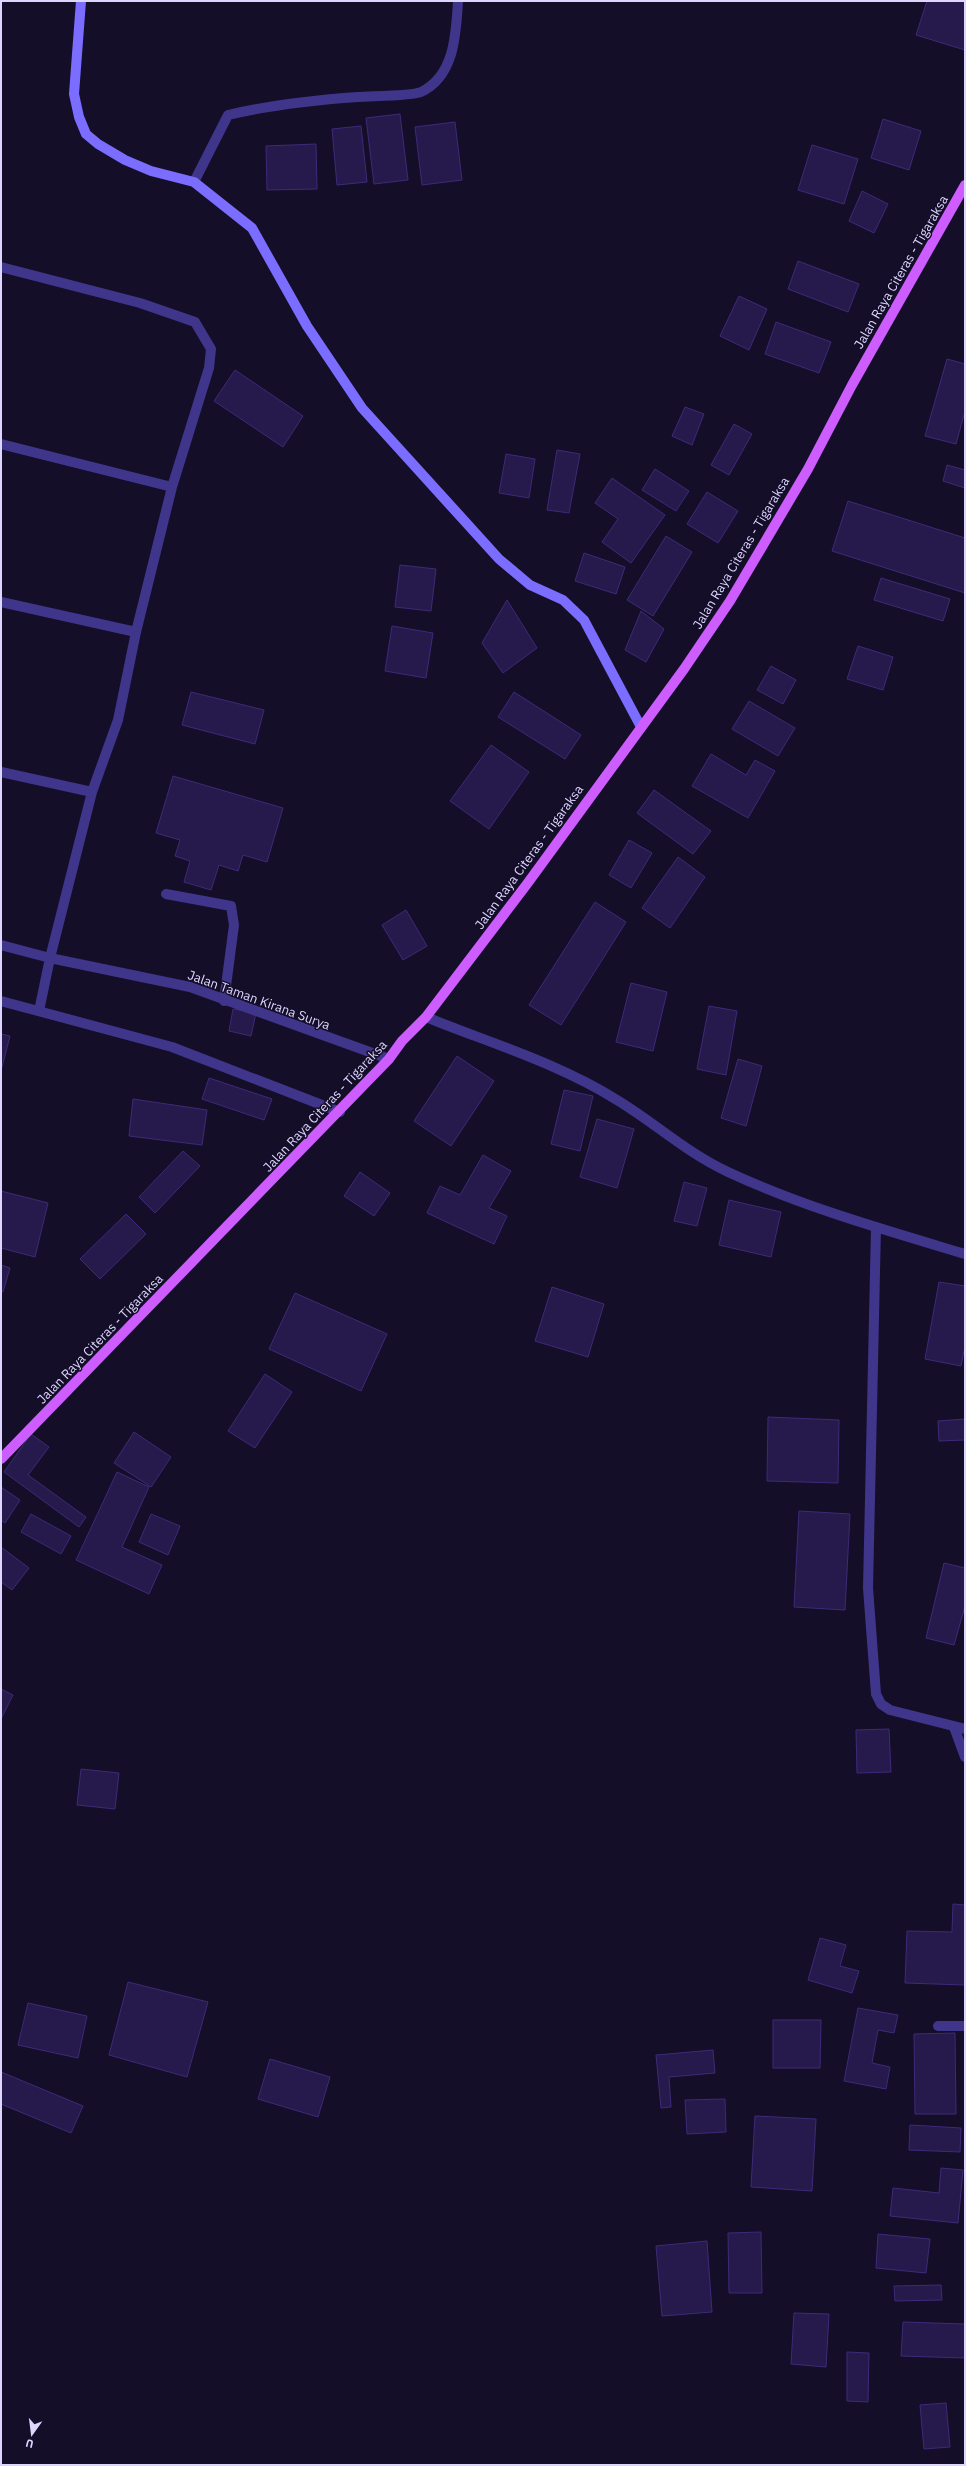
<svg xmlns="http://www.w3.org/2000/svg" width="966" height="2466" viewBox="0 0 966 2466" font-family="'IBM Plex Sans',sans-serif">
<rect width="100%" height="100%" fill="#150e29"/>
<!-- building -->
<path fill="#26194b" stroke="#3e2a79" d="M 927,1 L 965,1 L 965,50 L 916,35 Z
M 400,114 L 408,180 L 374,184 L 366,118 Z
M 883,119 L 921,131 L 909,170 L 871,158 Z
M 455,122 L 462,180 L 422,185 L 415,127 Z
M 361,126 L 367,182 L 337,185 L 332,129 Z
M 316,144 L 317,189 L 267,190 L 266,146 Z
M 812,145 L 858,159 L 844,204 L 798,190 Z
M 862,191 L 888,204 L 874,233 L 849,221 Z
M 798,261 L 859,284 L 848,312 L 788,289 Z
M 739,296 L 767,309 L 749,350 L 720,336 Z
M 776,322 L 831,342 L 819,373 L 765,354 Z
M 947,359 L 965,364 L 965,411 L 956,444 L 925,436 Z
M 235,370 L 303,416 L 283,447 L 214,401 Z
M 685,407 L 704,414 L 692,445 L 672,436 Z
M 734,424 L 752,434 L 729,475 L 711,465 Z
M 557,450 L 580,454 L 569,513 L 547,510 Z
M 506,454 L 535,459 L 529,498 L 499,493 Z
M 947,465 L 965,470 L 965,488 L 943,481 Z
M 655,469 L 689,491 L 676,511 L 642,490 Z
M 612,478 L 665,515 L 631,563 L 602,542 L 618,519 L 595,503 Z
M 707,492 L 738,511 L 718,543 L 687,524 Z
M 848,501 L 965,538 L 965,593 L 832,551 Z
M 666,536 L 692,552 L 653,616 L 627,600 Z
M 584,553 L 625,567 L 616,594 L 575,581 Z
M 400,565 L 436,569 L 431,611 L 395,607 Z
M 881,578 L 950,599 L 943,621 L 874,600 Z
M 507,600 L 537,648 L 503,673 L 482,643 Z
M 641,611 L 664,629 L 646,662 L 625,650 Z
M 392,626 L 433,633 L 426,678 L 385,671 Z
M 858,646 L 893,657 L 883,690 L 847,679 Z
M 771,666 L 796,680 L 783,704 L 757,690 Z
M 191,692 L 264,710 L 255,744 L 182,725 Z
M 514,692 L 581,735 L 565,759 L 498,717 Z
M 749,701 L 795,728 L 778,756 L 732,729 Z
M 491,745 L 529,772 L 489,829 L 450,801 Z
M 711,754 L 746,775 L 755,760 L 775,771 L 748,818 L 692,786 Z
M 173,776 L 283,808 L 267,862 L 243,855 L 238,871 L 219,865 L 211,890 L 184,882 L 190,861 L 175,856 L 180,840 L 156,833 Z
M 654,790 L 711,831 L 693,854 L 637,813 Z
M 629,840 L 652,853 L 631,888 L 609,875 Z
M 678,857 L 705,877 L 670,928 L 642,908 Z
M 595,902 L 626,922 L 561,1025 L 529,1005 Z
M 406,910 L 427,946 L 403,960 L 382,925 Z
M 631,983 L 667,992 L 653,1051 L 616,1042 Z
M 709,1006 L 737,1011 L 726,1075 L 697,1069 Z
M 233,1009 L 256,1013 L 251,1036 L 229,1031 Z
M 1,1034 L 10,1036 L 1,1071 Z
M 457,1056 L 494,1081 L 451,1146 L 414,1121 Z
M 738,1059 L 762,1066 L 746,1126 L 721,1118 Z
M 209,1078 L 272,1099 L 264,1120 L 202,1099 Z
M 564,1090 L 593,1096 L 580,1151 L 551,1144 Z
M 133,1099 L 207,1110 L 202,1145 L 129,1136 Z
M 597,1119 L 634,1129 L 617,1188 L 580,1177 Z
M 183,1151 L 200,1166 L 155,1213 L 139,1197 Z
M 483,1155 L 511,1171 L 489,1208 L 507,1216 L 494,1244 L 427,1213 L 440,1186 L 460,1195 Z
M 360,1172 L 390,1193 L 374,1216 L 344,1196 Z
M 684,1182 L 707,1188 L 697,1226 L 674,1221 Z
M 1,1191 L 48,1203 L 35,1257 L 1,1248 Z
M 729,1200 L 781,1212 L 771,1257 L 719,1245 Z
M 126,1214 L 146,1234 L 100,1279 L 80,1259 Z
M 1,1265 L 10,1268 L 3,1292 L 1,1291 Z
M 939,1282 L 965,1286 L 965,1346 L 961,1366 L 925,1359 Z
M 552,1287 L 604,1304 L 588,1357 L 535,1341 Z
M 295,1293 L 387,1334 L 361,1391 L 269,1349 Z
M 265,1374 L 292,1392 L 255,1448 L 228,1431 Z
M 768,1417 L 839,1420 L 838,1483 L 767,1481 Z
M 965,1419 L 965,1440 L 939,1441 L 938,1421 Z
M 134,1432 L 171,1457 L 151,1487 L 114,1463 Z
M 31,1434 L 49,1447 L 28,1475 L 86,1517 L 79,1527 L 4,1472 Z
M 117,1472 L 149,1487 L 122,1547 L 162,1565 L 149,1594 L 76,1560 Z
M 1,1487 L 20,1500 L 5,1523 L 1,1520 Z
M 799,1511 L 850,1514 L 845,1610 L 794,1607 Z
M 31,1514 L 71,1536 L 61,1554 L 21,1532 Z
M 151,1514 L 180,1526 L 168,1555 L 139,1542 Z
M 1,1547 L 29,1568 L 12,1590 L 1,1582 Z
M 944,1563 L 965,1568 L 965,1606 L 954,1645 L 926,1638 Z
M 1,1689 L 13,1695 L 1,1719 Z
M 889,1729 L 891,1772 L 857,1773 L 856,1730 Z
M 81,1769 L 119,1773 L 115,1809 L 77,1805 Z
M 953,1904 L 965,1905 L 965,1985 L 905,1983 L 907,1931 L 952,1932 Z
M 820,1938 L 846,1945 L 840,1966 L 859,1971 L 852,1993 L 808,1980 Z
M 128,1982 L 208,2002 L 187,2077 L 109,2055 Z
M 28,2003 L 87,2016 L 78,2058 L 18,2045 Z
M 858,2008 L 898,2015 L 894,2033 L 878,2030 L 872,2063 L 890,2067 L 886,2089 L 844,2081 Z
M 773,2020 L 821,2020 L 820,2068 L 773,2068 Z
M 955,2033 L 956,2114 L 915,2114 L 914,2034 Z
M 713,2050 L 715,2073 L 669,2077 L 671,2107 L 661,2108 L 656,2055 Z
M 270,2059 L 330,2077 L 318,2117 L 258,2099 Z
M 1,2072 L 83,2106 L 71,2133 L 1,2104 Z
M 725,2099 L 726,2132 L 687,2134 L 685,2100 Z
M 755,2116 L 816,2119 L 812,2191 L 751,2187 Z
M 910,2125 L 961,2128 L 960,2152 L 909,2150 Z
M 941,2168 L 963,2170 L 958,2223 L 890,2216 L 893,2188 L 939,2193 Z
M 761,2232 L 762,2293 L 729,2293 L 728,2233 Z
M 878,2234 L 930,2239 L 926,2273 L 876,2268 Z
M 707,2241 L 712,2312 L 662,2316 L 656,2246 Z
M 941,2285 L 942,2300 L 895,2301 L 894,2286 Z
M 794,2313 L 829,2314 L 826,2367 L 791,2364 Z
M 903,2322 L 965,2324 L 965,2358 L 901,2356 Z
M 847,2352 L 869,2353 L 868,2402 L 847,2401 Z
M 946,2403 L 950,2447 L 924,2449 L 920,2405 Z"/>
<g fill="none" stroke-linecap="round" stroke-linejoin="round">
<!-- lane -->
<path stroke="#3f368b" stroke-width="10" d="M 166,894 L 231,906 L 234,925 L 224,1001"/>
<!-- street -->
<path stroke="#3f368b" stroke-width="10" d="M 194,182 L 228,115 C 270,105 315,100 358,97 C 371,96 412,96 421,92 C 455,76 456,33 458,1
M 1,267 L 140,303 L 195,322 L 211,349 L 209,368 L 172,487 L 136,632 L 118,720 L 92,792 L 50,958 L 39,1011
M 1,444 L 172,487
M 1,602 L 136,632
M 1,772 L 92,792
M 1,945 L 50,958 L 190,987 L 389,1059
M 1,1001 L 172,1047 L 340,1112
M 426,1017 C 490,1043 558,1063 617,1100 C 655,1123 687,1153 728,1172 C 803,1207 885,1230 965,1254
M 876,1227 L 868,1588 L 876,1694 L 881,1704 L 890,1710 L 965,1729
M 954,1727 L 965,1757
M 938,2026 L 965,2026"/>
<!-- secondary -->
<path stroke="#7a6dff" stroke-width="10" d="M 81,1 L 74,94 L 79,117 L 86,134 L 98,144 L 125,160 L 151,171 L 194,182 L 252,228 L 307,326 L 362,408 L 499,559 L 530,585 L 563,600 L 584,620 L 641,727"/>
<!-- primary -->
<path stroke="#cd5dff" stroke-width="10" d="M 1,1459 L 389,1059 L 402,1041 L 426,1017 L 527,884 L 684,669 L 730,601 L 808,469 L 852,385 L 965,185"/>
</g>
<g text-anchor="middle" dominant-baseline="central" stroke-width="3" stroke-linejoin="round" paint-order="stroke">
<!-- street labels -->
<g font-size="13" fill="#ddd6ff" stroke="#150e29">
<text transform="translate(901 272) rotate(-60)">Jalan Raya Citeras - Tigaraksa</text>
<text transform="translate(741 553) rotate(-59)">Jalan Raya Citeras - Tigaraksa</text>
<text transform="translate(529 857) rotate(-54)">Jalan Raya Citeras - Tigaraksa</text>
<text transform="translate(259 1000) rotate(20)">Jalan Taman Kirana Surya</text>
<text transform="translate(325 1106) rotate(-47)">Jalan Raya Citeras - Tigaraksa</text>
<text transform="translate(100 1339) rotate(-46)">Jalan Raya Citeras - Tigaraksa</text>
</g>
</g>
<!-- border -->
<rect width="966" height="2466" fill="none" stroke="#ddd6ff" stroke-width="4"/>
<!-- north arrow -->
<g transform="translate(32 2434) rotate(194)" stroke="#150e29" stroke-width="3" paint-order="stroke">
<path d="M0-3L7 15L0 10L-7 15Z" fill="#ddd6ff"/>
<text y="-6" font-size="11" font-weight="bold" text-anchor="middle" fill="#ddd6ff">U</text>
</g>
</svg>
